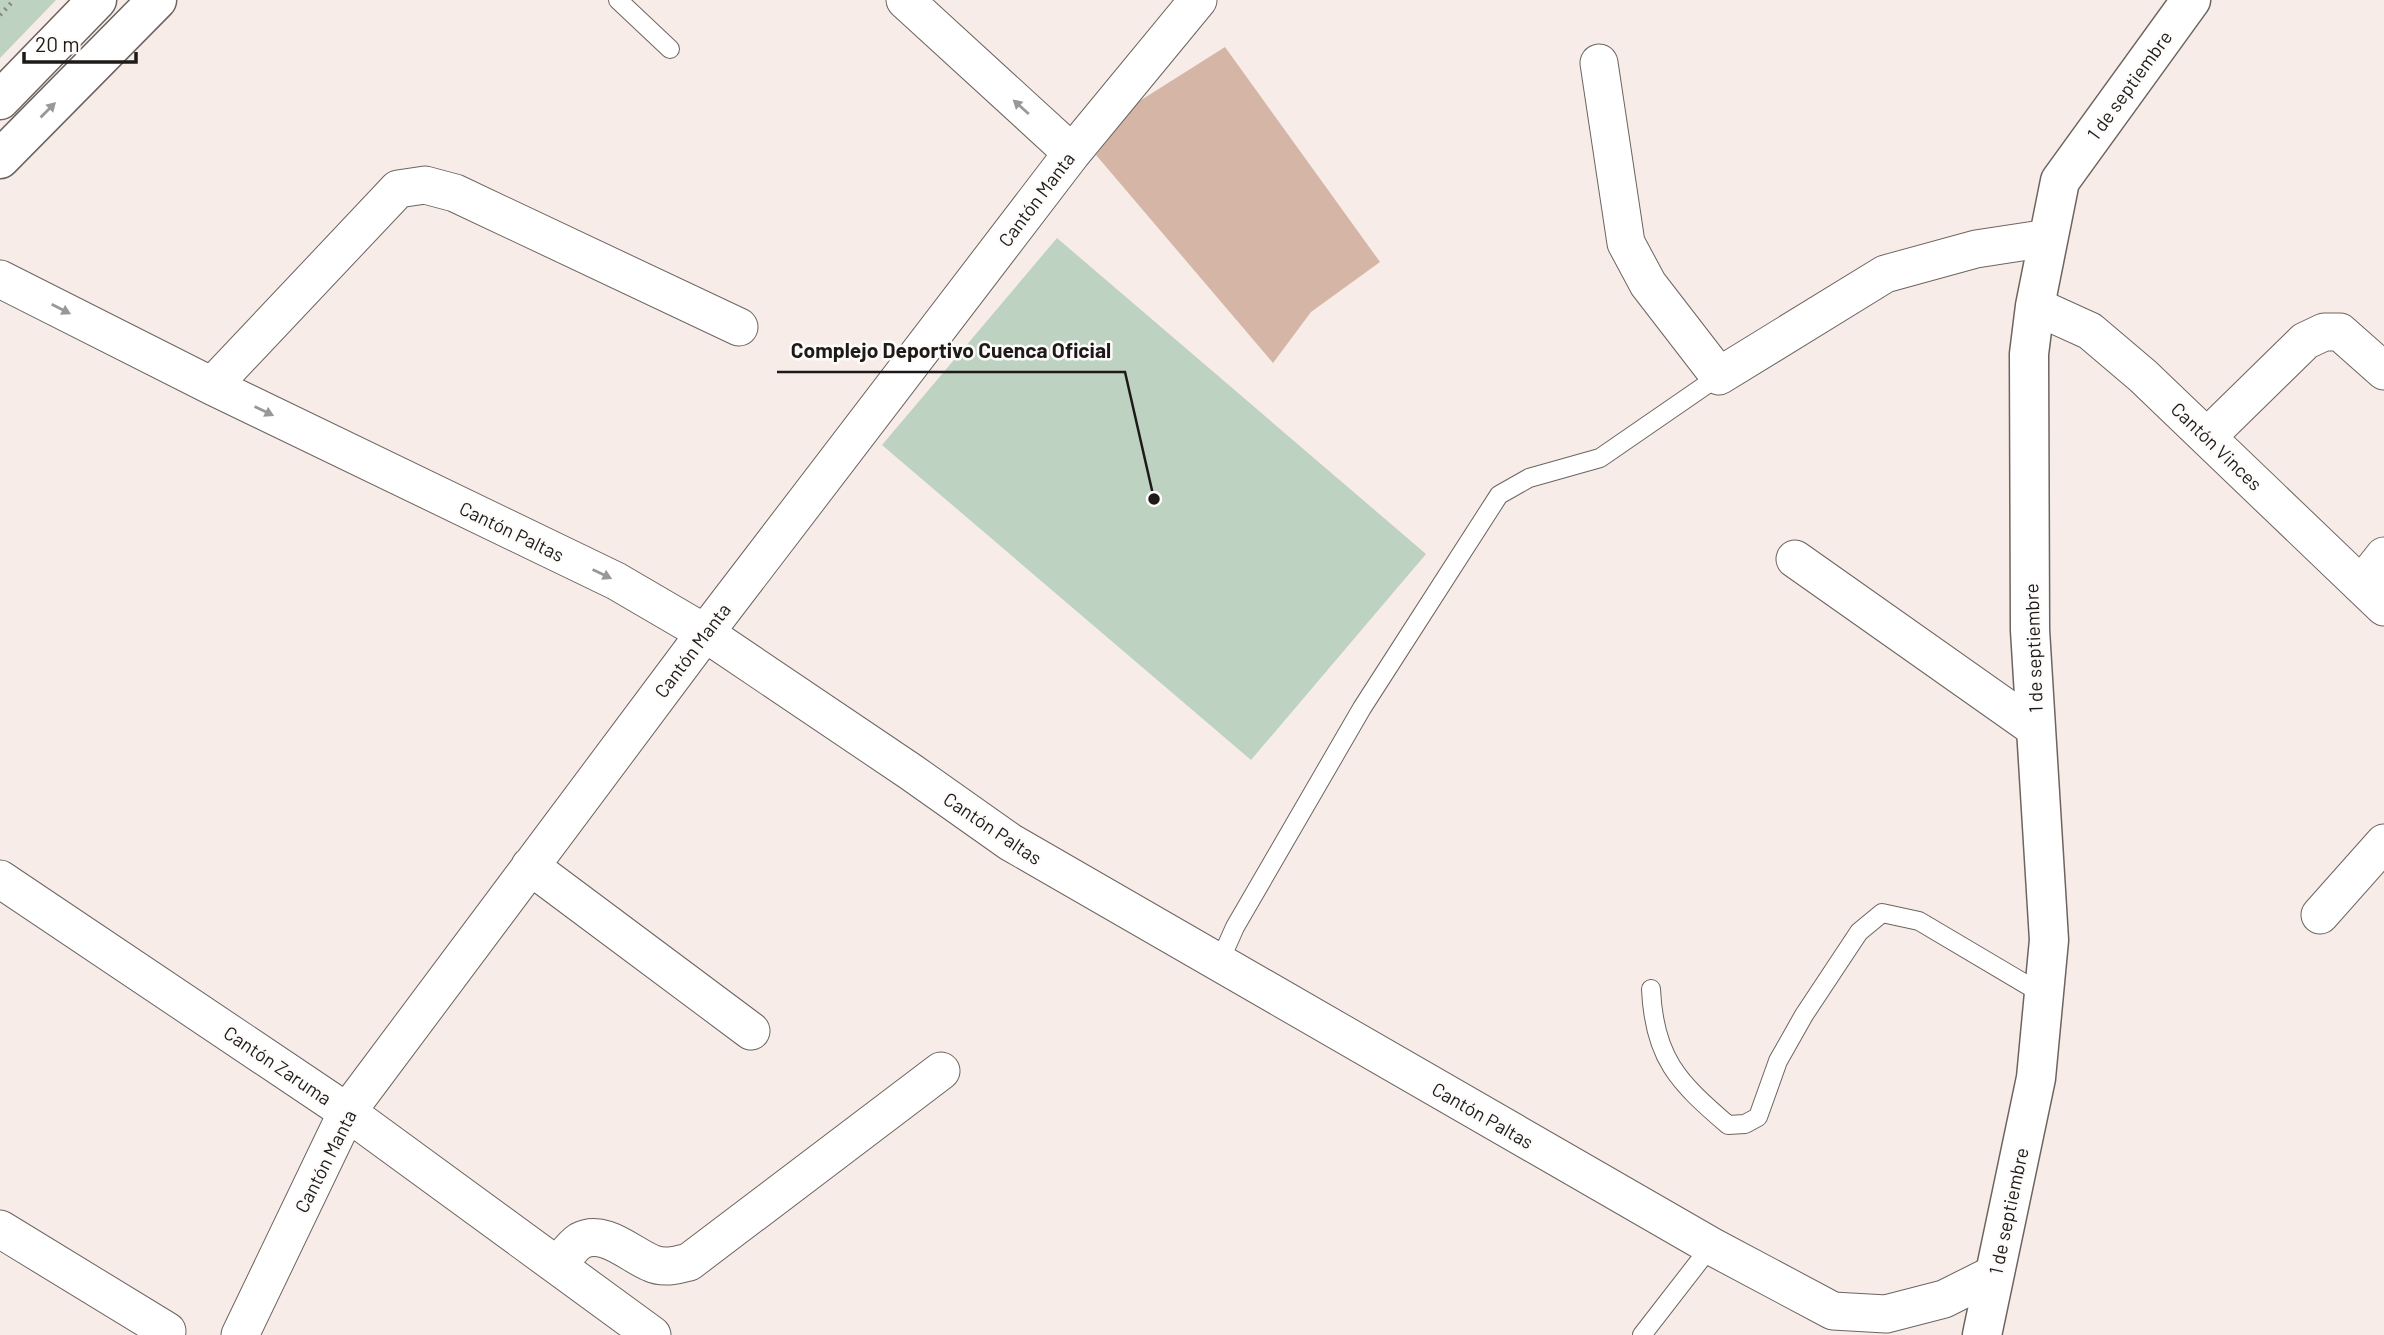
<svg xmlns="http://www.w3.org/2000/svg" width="2384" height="1335" viewBox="0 0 2384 1335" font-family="Barlow,sans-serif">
<rect width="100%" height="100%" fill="#f7ece8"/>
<!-- green -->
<path fill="#bdd2c1" d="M 0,0 L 56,0 L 0,58 Z
M 1057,238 L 1426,554 L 1251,760 L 882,445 Z"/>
<!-- building -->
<path fill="#d5b6a6" d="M 1225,47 L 1380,262 L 1311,312 L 1273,363 L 1096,155 L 1138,102 Z"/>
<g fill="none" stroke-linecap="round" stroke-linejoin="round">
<defs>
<path id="service" d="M 618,0 L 670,49
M 1219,963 L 1235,927 L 1362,708 L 1499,495 L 1529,478 L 1600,458 L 1719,376
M 1651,989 C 1654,1058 1678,1082 1728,1125 L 1745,1124 L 1758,1117 L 1778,1061 L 1804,1015 L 1859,932 L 1882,913 L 1919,921 L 2044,995
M 1642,1335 L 1711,1246"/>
<path id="minor" d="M 905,0 L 1072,153
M 1599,63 L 1626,243 L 1648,284 L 1719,376 L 1885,274 L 1976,249 L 2048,238
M 0,279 L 212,386 L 616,581 L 705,633 L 911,772 L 1010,842 L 1711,1246 L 1833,1311 L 1886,1314 L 1944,1299 L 1994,1274
M 2035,306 L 2090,331 L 2143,376 L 2384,607
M 212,386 L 398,189 L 425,185 L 455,193 L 739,327
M 2208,436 L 2305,341 L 2324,332 L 2340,332 L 2384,371
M 1795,559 L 2036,729
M 2361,585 L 2384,556
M 530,866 L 751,1031
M 0,879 L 347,1112 L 652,1335
M 2320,915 L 2384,843
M 0,1229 L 167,1331
M 558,1265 C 564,1258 572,1246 580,1241 C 604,1228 631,1255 651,1263 C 664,1269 677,1265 689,1262 L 941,1071
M 240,1335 L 347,1112 L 705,633 L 1072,153 L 1198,0"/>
<path id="tertiary" d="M 1982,1335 L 2036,1078 L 2049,940 L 2030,630 L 2029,354 L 2035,306 L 2060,181 L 2191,0"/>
<path id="secondary" d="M 0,100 L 97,0
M 0,159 L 157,0"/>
</defs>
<!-- service casing -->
<use href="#service" stroke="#6d6460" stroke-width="20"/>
<!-- minor casing -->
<use href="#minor" stroke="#6d6460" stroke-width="39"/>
<!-- tertiary casing -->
<use href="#tertiary" stroke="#6d6460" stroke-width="41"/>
<!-- secondary casing -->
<use href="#secondary" stroke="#6d6460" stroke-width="41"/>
<!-- path -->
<path stroke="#8d8582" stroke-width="4.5" stroke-dasharray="2 5" stroke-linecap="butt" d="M 0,15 L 14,0"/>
<!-- service -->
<use href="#service" stroke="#fff" stroke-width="18"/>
<!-- minor -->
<use href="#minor" stroke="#fff" stroke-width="37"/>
<!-- tertiary -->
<use href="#tertiary" stroke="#fff" stroke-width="38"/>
<!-- secondary -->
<use href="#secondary" stroke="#fff" stroke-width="38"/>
</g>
<!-- one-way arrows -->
<defs><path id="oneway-solid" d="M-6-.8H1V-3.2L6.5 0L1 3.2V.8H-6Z" transform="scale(1.75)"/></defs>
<g fill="#999897">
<use href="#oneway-solid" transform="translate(1021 107) rotate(-138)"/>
<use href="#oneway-solid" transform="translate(48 110) rotate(-45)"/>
<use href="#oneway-solid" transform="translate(61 309) rotate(27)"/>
<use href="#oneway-solid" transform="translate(264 411) rotate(26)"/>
<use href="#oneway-solid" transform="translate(602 574) rotate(26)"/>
</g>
<g text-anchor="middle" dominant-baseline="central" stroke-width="5" stroke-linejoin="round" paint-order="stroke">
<!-- street labels -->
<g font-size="19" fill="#1d1a18" stroke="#fefbfb">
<text transform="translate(2129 85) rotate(-54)">1 de septiembre</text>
<text transform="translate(1036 199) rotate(-53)">Cantón Manta</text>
<text transform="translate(2217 446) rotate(44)">Cantón Vinces</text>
<text transform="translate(512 531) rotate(26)">Cantón Paltas</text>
<text transform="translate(2033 648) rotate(-92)">1 de septiembre</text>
<text transform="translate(692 650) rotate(-53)">Cantón Manta</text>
<text transform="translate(993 828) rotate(34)">Cantón Paltas</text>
<text transform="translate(278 1065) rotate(34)">Cantón Zaruma</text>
<text transform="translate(1483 1115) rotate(30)">Cantón Paltas</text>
<text transform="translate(325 1161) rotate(-63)">Cantón Manta</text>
<text transform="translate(2008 1211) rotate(-78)">1 de septiembre</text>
</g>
</g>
<!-- callouts -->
<path fill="none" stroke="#1d1a18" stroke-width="2.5" d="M1154 499L1125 372H777"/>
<circle fill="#1d1a18" stroke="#fefbfb" stroke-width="2.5" cx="1154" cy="499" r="7"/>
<g font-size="21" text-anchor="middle" font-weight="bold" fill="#1d1a18" stroke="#fefbfb" stroke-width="5" stroke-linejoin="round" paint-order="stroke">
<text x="951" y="358">Complejo Deportivo Cuenca Oficial</text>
</g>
<!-- scale -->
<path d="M24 52v10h112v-10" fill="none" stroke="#1d1a18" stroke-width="3.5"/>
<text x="35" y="52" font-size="21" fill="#1d1a18" stroke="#fefbfb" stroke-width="5" paint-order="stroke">20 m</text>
</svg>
